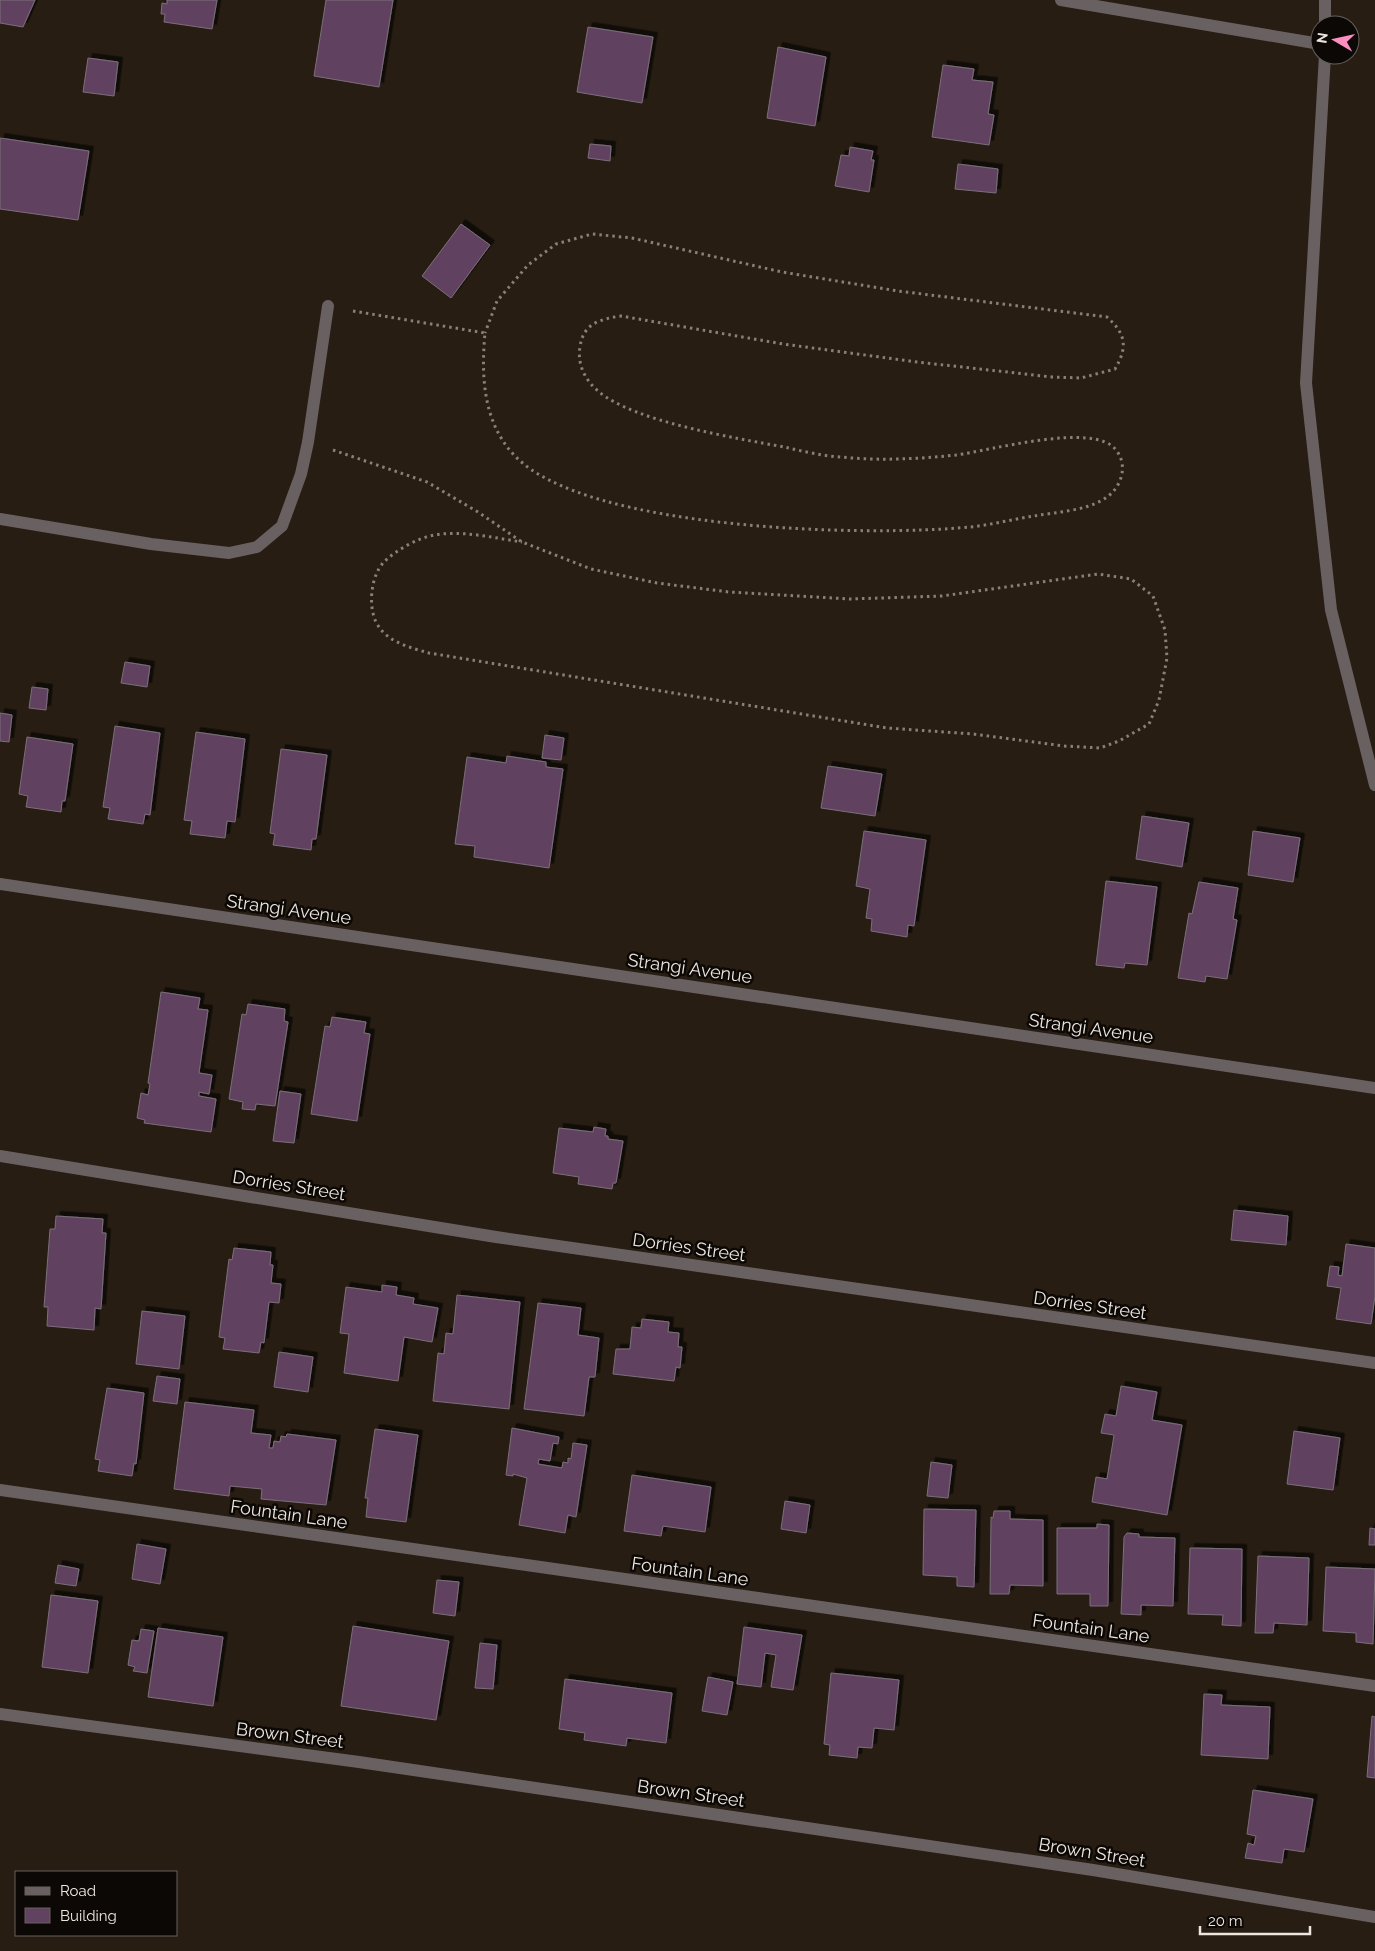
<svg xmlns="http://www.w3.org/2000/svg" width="1375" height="1951" viewBox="0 0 1375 1951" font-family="Raleway,sans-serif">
<defs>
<filter id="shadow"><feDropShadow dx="4.5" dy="-4.5" stdDeviation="0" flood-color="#0009"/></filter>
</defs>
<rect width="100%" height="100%" fill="#271d13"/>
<!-- building -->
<path fill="#614361" stroke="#7b6e7a" filter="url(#shadow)" d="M 0,0 L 35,0 L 23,27 L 0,23 Z
M 167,0 L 217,0 L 212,29 L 164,22 L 165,14 L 161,14 L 162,3 L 167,4 Z
M 326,0 L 393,0 L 379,87 L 314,76 Z
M 588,27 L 653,37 L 642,103 L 577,92 Z
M 778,47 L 826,57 L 815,126 L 767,118 Z
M 88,58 L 118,62 L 114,96 L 83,92 Z
M 943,65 L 974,69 L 972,80 L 993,82 L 988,114 L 994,115 L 989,145 L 932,137 Z
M 0,138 L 89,151 L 78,220 L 0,209 Z
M 590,144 L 611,146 L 610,161 L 588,158 Z
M 850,147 L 873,151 L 871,160 L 874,160 L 869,192 L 835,186 L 841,155 L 849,156 Z
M 958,164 L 998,169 L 996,193 L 955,189 Z
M 461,224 L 490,245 L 451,298 L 422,276 Z
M 125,662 L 150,666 L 147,687 L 121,683 Z
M 32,687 L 48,689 L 46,710 L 29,708 Z
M 0,713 L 12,715 L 9,742 L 0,741 Z
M 115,726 L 160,733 L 150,815 L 145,814 L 143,824 L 108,819 L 110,808 L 103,807 Z
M 196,732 L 245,739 L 235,822 L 227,821 L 225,838 L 190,834 L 192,821 L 184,820 Z
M 545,735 L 564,738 L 561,760 L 542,758 Z
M 27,737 L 73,744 L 65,801 L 62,801 L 61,812 L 26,807 L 28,796 L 19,794 Z
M 281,749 L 327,755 L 316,839 L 312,839 L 311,850 L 273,845 L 275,834 L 270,833 Z
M 507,756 L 546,762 L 546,767 L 563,769 L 549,868 L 474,857 L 475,846 L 455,844 L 467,757 L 506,763 Z
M 828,766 L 882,774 L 875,816 L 821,808 Z
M 1142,816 L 1189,823 L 1182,867 L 1136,859 Z
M 864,831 L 926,840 L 914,926 L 908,925 L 907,937 L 871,931 L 872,919 L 866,918 L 870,889 L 856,886 Z
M 1253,831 L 1300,838 L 1293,882 L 1248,875 Z
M 1106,881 L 1157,887 L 1147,965 L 1125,963 L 1124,968 L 1096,965 Z
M 1199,882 L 1238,888 L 1233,919 L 1237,920 L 1227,979 L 1206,976 L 1205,982 L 1178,978 L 1189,913 L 1192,914 Z
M 161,992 L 200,998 L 198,1009 L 208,1010 L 199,1073 L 212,1075 L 209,1094 L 199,1092 L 199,1096 L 216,1099 L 211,1132 L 144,1123 L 145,1120 L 137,1118 L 141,1093 L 148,1095 L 150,1084 L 148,1083 Z
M 248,1004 L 285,1009 L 284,1021 L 288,1022 L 275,1106 L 256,1104 L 255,1110 L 242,1109 L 243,1102 L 229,1099 L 242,1014 L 246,1015 Z
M 332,1017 L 366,1022 L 364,1033 L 370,1034 L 357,1121 L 311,1114 L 325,1026 L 330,1027 Z
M 280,1091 L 301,1094 L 294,1143 L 273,1141 Z
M 594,1127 L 606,1129 L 605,1136 L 608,1136 L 608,1139 L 623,1141 L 616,1183 L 613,1183 L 612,1189 L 578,1184 L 579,1177 L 553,1173 L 559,1128 L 593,1132 Z
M 1234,1210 L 1288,1216 L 1286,1245 L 1231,1240 Z
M 56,1216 L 103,1219 L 102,1233 L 106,1233 L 101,1309 L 95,1308 L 94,1330 L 47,1326 L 48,1307 L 44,1307 L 50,1229 L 55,1229 Z
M 1346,1244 L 1375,1248 L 1375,1296 L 1371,1324 L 1336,1319 L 1341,1288 L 1327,1286 L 1330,1266 L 1339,1267 L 1338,1275 L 1342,1276 Z
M 234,1248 L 271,1252 L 270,1265 L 273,1265 L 271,1283 L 281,1284 L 279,1303 L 269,1302 L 264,1343 L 261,1342 L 259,1353 L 223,1349 L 225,1338 L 219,1337 L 229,1259 L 232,1260 Z
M 382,1285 L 397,1287 L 396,1295 L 414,1298 L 413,1304 L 438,1308 L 432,1342 L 404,1337 L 398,1381 L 344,1373 L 349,1334 L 340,1333 L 346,1287 L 382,1292 Z
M 457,1295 L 520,1302 L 509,1409 L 433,1401 L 438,1353 L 444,1354 L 446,1333 L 453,1334 Z
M 538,1303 L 581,1308 L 578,1335 L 599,1338 L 595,1377 L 589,1377 L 584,1416 L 524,1409 Z
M 142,1311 L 185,1316 L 179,1369 L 136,1364 Z
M 642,1319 L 669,1322 L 668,1332 L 679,1333 L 678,1347 L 682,1347 L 680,1368 L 676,1367 L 674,1381 L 613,1374 L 616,1349 L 630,1349 L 632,1327 L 641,1328 Z
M 279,1352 L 313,1357 L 308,1392 L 274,1387 Z
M 157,1376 L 180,1379 L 177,1404 L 153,1401 Z
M 1121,1386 L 1157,1392 L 1152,1420 L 1182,1425 L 1167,1515 L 1092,1502 L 1096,1477 L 1107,1479 L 1114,1435 L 1101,1433 L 1105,1414 L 1116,1416 Z
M 107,1388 L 144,1393 L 136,1464 L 134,1463 L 132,1476 L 98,1471 L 100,1460 L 95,1459 Z
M 185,1402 L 254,1410 L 251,1433 L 271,1435 L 269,1448 L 273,1448 L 274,1441 L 280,1442 L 281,1436 L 286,1437 L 287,1434 L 336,1440 L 326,1505 L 261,1499 L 262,1489 L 230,1486 L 229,1496 L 174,1489 Z
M 512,1428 L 559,1437 L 558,1444 L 553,1443 L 550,1461 L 539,1459 L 538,1464 L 562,1468 L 563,1462 L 568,1463 L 568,1458 L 571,1459 L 573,1443 L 587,1445 L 576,1517 L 568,1515 L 565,1533 L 519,1525 L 527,1478 L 513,1474 L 513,1476 L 506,1475 Z
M 375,1429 L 418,1435 L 406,1522 L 366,1517 L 368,1498 L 365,1498 Z
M 1294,1431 L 1340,1438 L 1333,1490 L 1287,1484 Z
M 931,1462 L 952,1465 L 948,1498 L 927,1496 Z
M 632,1475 L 711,1487 L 705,1532 L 663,1526 L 661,1536 L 624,1531 Z
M 785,1501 L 810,1505 L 806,1533 L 781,1529 Z
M 924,1509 L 976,1510 L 974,1587 L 957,1586 L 957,1577 L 923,1575 Z
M 994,1511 L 1010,1511 L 1010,1519 L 1043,1520 L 1043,1586 L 1010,1585 L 1009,1594 L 990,1594 L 991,1517 L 993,1518 Z
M 1097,1524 L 1109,1525 L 1108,1606 L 1090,1606 L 1090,1594 L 1057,1594 L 1057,1528 L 1097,1528 Z
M 1370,1528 L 1375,1529 L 1375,1545 L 1369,1545 Z
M 1127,1533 L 1139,1534 L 1139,1537 L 1175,1538 L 1173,1606 L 1141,1605 L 1141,1615 L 1121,1614 L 1124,1537 Z
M 137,1544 L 166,1549 L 160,1584 L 132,1579 Z
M 1190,1548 L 1242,1549 L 1241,1626 L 1222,1625 L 1223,1615 L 1188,1614 Z
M 1258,1556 L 1309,1558 L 1307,1625 L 1274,1623 L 1273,1633 L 1255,1633 Z
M 58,1565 L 79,1569 L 76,1586 L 55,1583 Z
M 1326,1567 L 1375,1569 L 1373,1644 L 1356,1642 L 1356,1633 L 1323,1631 Z
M 437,1580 L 459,1582 L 455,1616 L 433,1613 Z
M 51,1595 L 98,1601 L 88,1673 L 42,1667 Z
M 353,1626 L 449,1641 L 436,1720 L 341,1706 Z
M 744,1627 L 802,1635 L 793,1690 L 771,1687 L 776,1655 L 765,1653 L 761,1687 L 737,1684 Z
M 158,1628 L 223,1637 L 213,1706 L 148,1697 Z
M 141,1629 L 154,1631 L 147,1673 L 133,1671 L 135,1667 L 128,1665 L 132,1640 L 139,1641 Z
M 480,1643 L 497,1645 L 493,1689 L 475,1688 Z
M 831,1673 L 899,1680 L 894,1730 L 874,1728 L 872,1748 L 858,1747 L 857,1758 L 829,1755 L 830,1745 L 824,1744 Z
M 708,1677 L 733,1682 L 727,1715 L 702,1711 Z
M 565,1679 L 672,1693 L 666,1743 L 627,1738 L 626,1746 L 584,1740 L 585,1733 L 559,1729 Z
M 1204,1694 L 1222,1695 L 1221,1705 L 1270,1707 L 1268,1759 L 1201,1755 Z
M 1372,1716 L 1375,1717 L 1375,1778 L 1367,1777 Z
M 1253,1790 L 1313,1799 L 1304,1852 L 1284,1849 L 1282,1863 L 1245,1858 L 1248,1843 L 1254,1845 L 1256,1836 L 1247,1834 Z"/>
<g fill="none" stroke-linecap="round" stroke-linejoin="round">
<!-- path -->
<path stroke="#898078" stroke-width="3" stroke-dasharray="2.5 4" stroke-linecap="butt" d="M 353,311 L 485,333 C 481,376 483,423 515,456 C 587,531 868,537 970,527 C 991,525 1013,519 1034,516 C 1056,512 1085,511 1104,499 C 1121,489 1129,466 1116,450 C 1095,421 989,451 956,455 C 917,459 879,461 841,457 C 822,456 802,451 784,447 C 736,438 634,422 598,391 C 585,380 577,364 580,347 C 583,323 601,319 621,316 L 783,344 L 917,362 L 1052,377 L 1081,378 L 1115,369 C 1128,347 1126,334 1107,317 L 898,291 L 782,272 L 632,238 L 592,234 L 556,244 L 528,265 L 497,301 L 485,333
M 333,450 L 427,482 L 478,512 L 522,542 L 591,569 L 657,583 L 729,592 L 850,599 L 942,596 L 1098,574 L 1131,579 L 1153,596 L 1165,630 L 1167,658 L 1159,700 L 1149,724 L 1119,741 L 1100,748 L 1064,746 L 973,734 L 887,728 L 429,653 C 412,648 390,643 379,627 C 367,611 370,576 384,562 C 396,550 418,538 434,535 C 463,530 494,538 522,542"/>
<!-- minor -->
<path stroke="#696161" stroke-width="12" d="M 1061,0 L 1320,44
M 1325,25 L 1325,0
M 1325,55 L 1306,383 L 1331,610 L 1375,785
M 0,519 L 151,544 L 229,553 L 257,547 L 282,526 L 301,474 L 308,442 L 328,306
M 0,884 L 1375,1088
M 0,1156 L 496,1237 L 1375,1363
M 0,1490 L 1375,1686
M 0,1714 L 359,1762 L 1093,1870 L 1375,1917"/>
</g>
<g text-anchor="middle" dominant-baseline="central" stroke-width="5" stroke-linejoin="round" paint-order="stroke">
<!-- street labels -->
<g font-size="18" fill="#ede6df" stroke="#0c0805">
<text transform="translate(289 909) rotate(8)">Strangi Avenue</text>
<text transform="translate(690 968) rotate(8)">Strangi Avenue</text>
<text transform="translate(1091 1028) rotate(8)">Strangi Avenue</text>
<text transform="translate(289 1185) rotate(9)">Dorries Street</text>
<text transform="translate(689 1247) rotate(8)">Dorries Street</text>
<text transform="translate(1090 1305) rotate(8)">Dorries Street</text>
<text transform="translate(289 1514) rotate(8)">Fountain Lane</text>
<text transform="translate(690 1571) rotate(8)">Fountain Lane</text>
<text transform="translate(1091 1628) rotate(8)">Fountain Lane</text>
<text transform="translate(290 1735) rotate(7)">Brown Street</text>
<text transform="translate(691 1793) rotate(8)">Brown Street</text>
<text transform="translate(1092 1852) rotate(9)">Brown Street</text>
</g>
</g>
<!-- legend -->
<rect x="15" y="1871" width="162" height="65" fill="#0c0805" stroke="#66615c"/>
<rect x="25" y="1887" width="25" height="8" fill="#696161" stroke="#66615c"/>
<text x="60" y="1896" font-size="15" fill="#ede6df">Road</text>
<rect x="25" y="1908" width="25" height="15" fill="#614361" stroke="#66615c"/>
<text x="60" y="1921" font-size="15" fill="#ede6df">Building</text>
<!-- north arrow -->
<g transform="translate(1335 40) rotate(279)"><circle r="24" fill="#0c0805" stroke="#66615c"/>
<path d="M0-4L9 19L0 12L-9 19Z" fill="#fd8ec1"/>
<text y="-8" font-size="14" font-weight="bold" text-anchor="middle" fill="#ede6df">N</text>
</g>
<!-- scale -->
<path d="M1200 1926v8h110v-8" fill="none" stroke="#ede6df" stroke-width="2.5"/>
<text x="1208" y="1926" font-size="15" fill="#ede6df" stroke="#0c0805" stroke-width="4" paint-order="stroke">20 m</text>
</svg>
